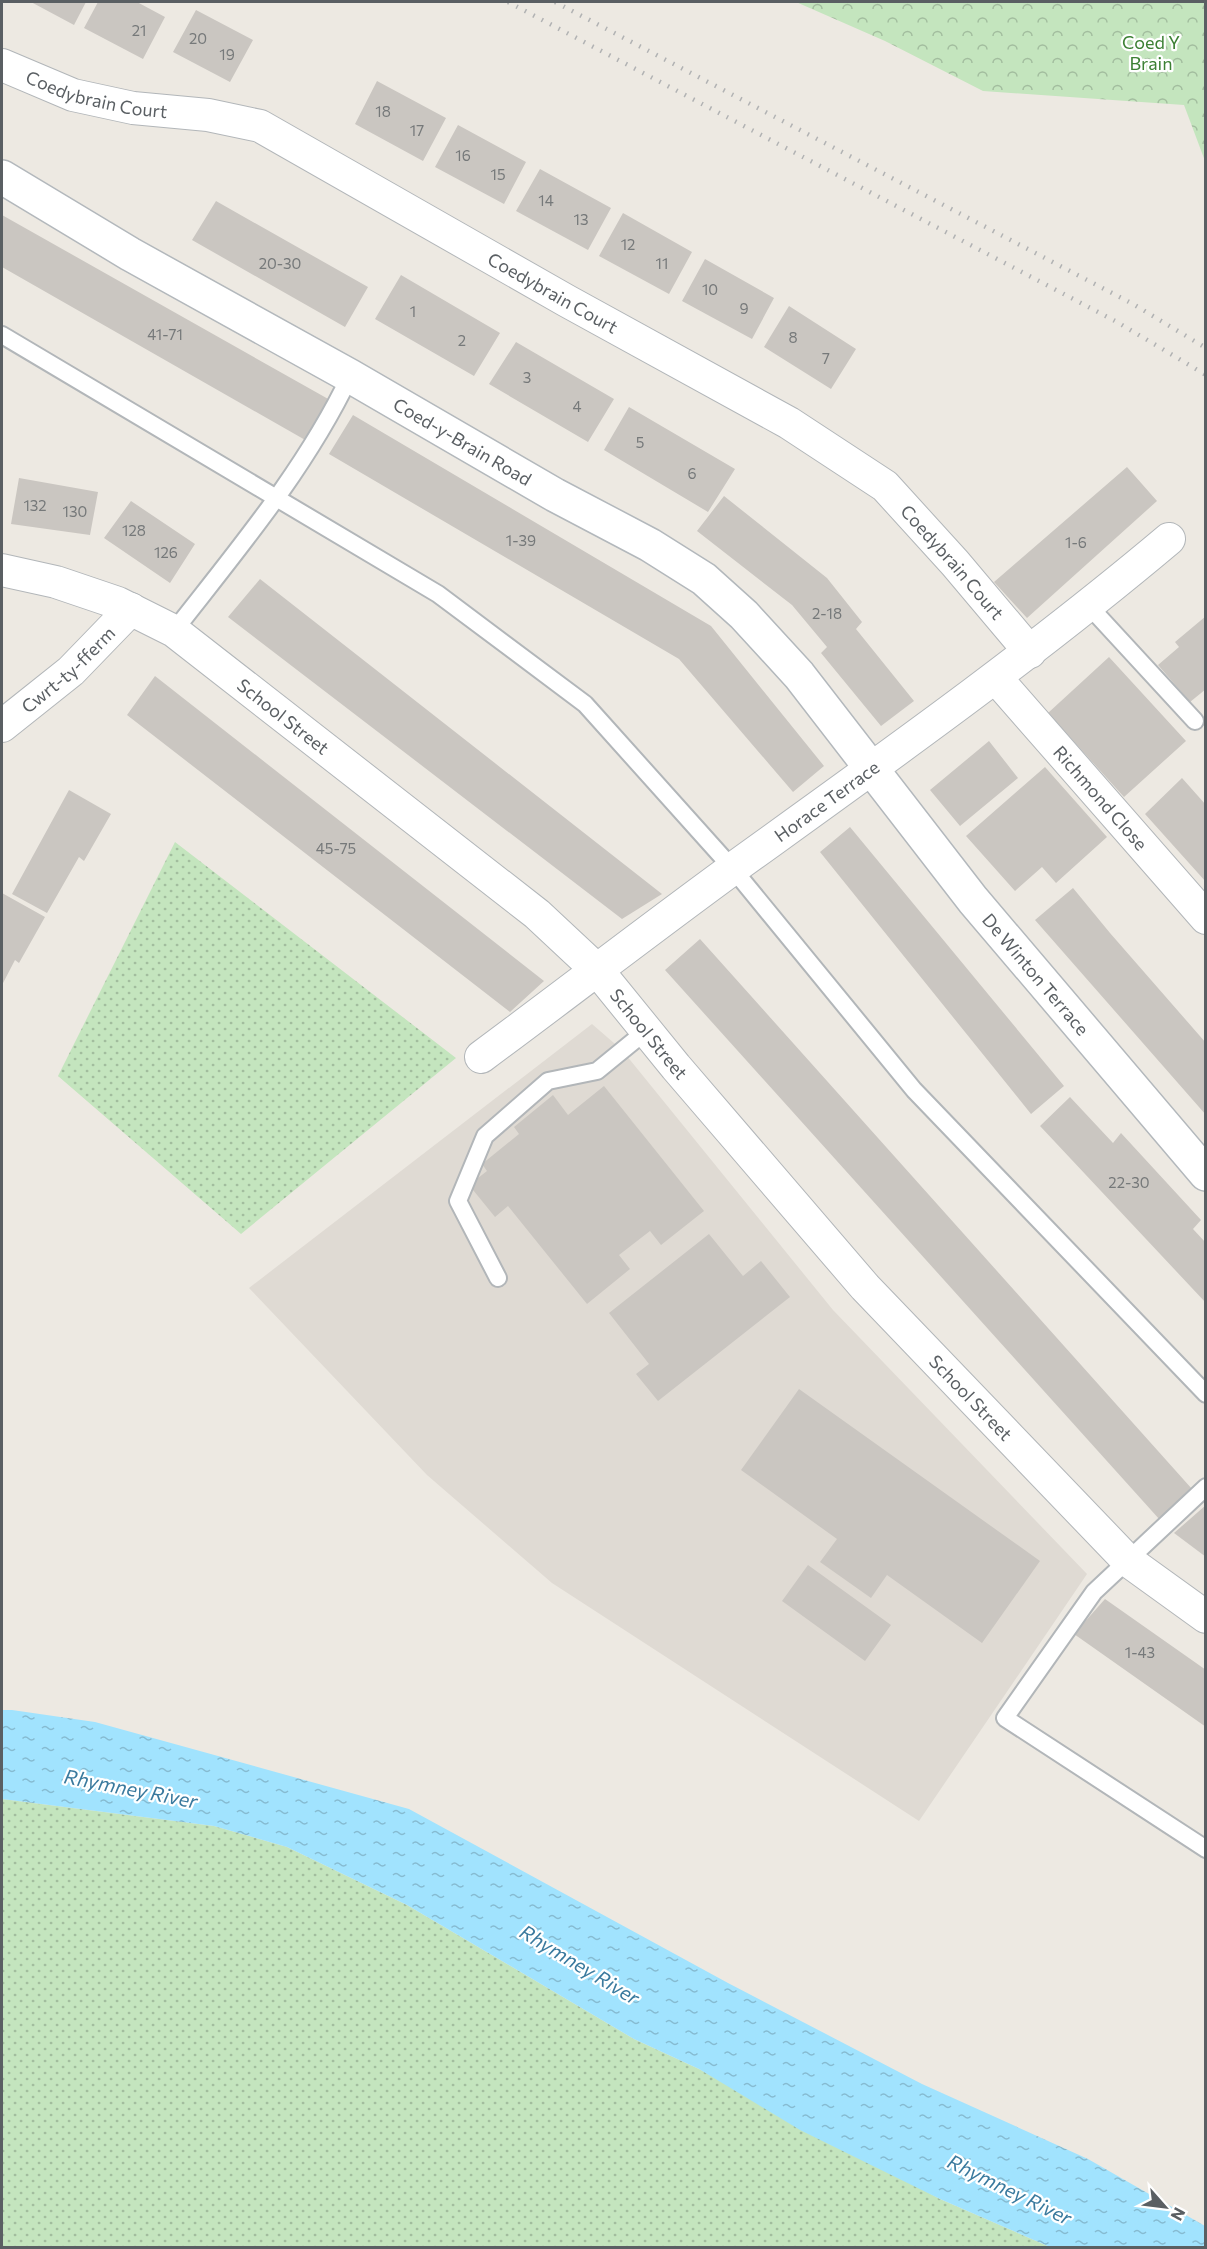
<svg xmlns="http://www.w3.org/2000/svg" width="1207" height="2249" viewBox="0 0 1207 2249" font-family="Commissioner,sans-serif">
<defs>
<pattern id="grass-dots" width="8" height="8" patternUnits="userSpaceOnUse" patternTransform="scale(1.5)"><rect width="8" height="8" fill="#c4e5be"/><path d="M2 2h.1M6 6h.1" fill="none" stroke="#a2bd9e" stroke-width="1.8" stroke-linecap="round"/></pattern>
<pattern id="forest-crowns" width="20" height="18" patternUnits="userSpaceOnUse" patternTransform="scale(1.5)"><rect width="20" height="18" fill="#c4e5be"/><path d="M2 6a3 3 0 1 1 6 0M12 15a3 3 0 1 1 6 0" fill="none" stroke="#a2bd9e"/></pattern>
<pattern id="water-ripples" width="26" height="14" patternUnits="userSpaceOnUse" patternTransform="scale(1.5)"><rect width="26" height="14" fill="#a1e3fe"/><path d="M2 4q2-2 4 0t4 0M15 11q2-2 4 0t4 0" fill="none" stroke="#86bbd1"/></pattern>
</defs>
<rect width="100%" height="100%" fill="#ede9e2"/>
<!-- education -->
<path fill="#dfdad3" d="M 592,1024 L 622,1050 L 833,1310 L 1087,1574 L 919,1821 L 552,1583 L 427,1475 L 249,1288 Z"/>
<!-- grass -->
<path fill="url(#grass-dots)" d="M 175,842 L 456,1058 L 241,1234 L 58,1076 Z
M 2,1799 L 214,1826 L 287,1847 L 407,1905 L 634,2039 L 699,2069 L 940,2199 L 1050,2247 L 2,2248 Z"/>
<!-- forest -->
<path fill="url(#forest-crowns)" d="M 796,2 L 1205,2 L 1205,161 L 1184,105 L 983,91 L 885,41 Z"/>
<!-- water -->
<path fill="url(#water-ripples)" d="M 2,1710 L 12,1710 L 95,1722 L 409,1809 L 728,1983 L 922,2084 L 1088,2159 L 1205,2226 L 1205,2247 L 1050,2247 L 940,2199 L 800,2130 L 699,2069 L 634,2039 L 407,1905 L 287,1847 L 214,1826 L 2,1799 Z"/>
<!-- building -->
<path fill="#cac6c1" d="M 31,2 L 86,2 L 74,25 Z
M 98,2 L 137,2 L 165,17 L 143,59 L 84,28 Z
M 196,10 L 253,40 L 230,82 L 173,52 Z
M 377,81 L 446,118 L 423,161 L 355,124 Z
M 458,125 L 526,162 L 504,204 L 435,167 Z
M 540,169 L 611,208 L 588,250 L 516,211 Z
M 216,201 L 368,287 L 345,327 L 192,240 Z
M 623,213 L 692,252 L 669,294 L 599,256 Z
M 2,215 L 330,400 L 307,441 L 2,267 Z
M 705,259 L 774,298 L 752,339 L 682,301 Z
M 401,275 L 500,333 L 474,376 L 375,319 Z
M 789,306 L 856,349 L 831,389 L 764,347 Z
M 516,342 L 614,399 L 588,442 L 489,384 Z
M 629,407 L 735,469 L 708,512 L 604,450 Z
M 353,415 L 711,626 L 824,766 L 793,792 L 679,659 L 329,454 Z
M 1127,467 L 1157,501 L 1027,618 L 994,582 Z
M 19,478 L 98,492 L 90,535 L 11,524 Z
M 724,496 L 827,578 L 862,622 L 856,629 L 914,701 L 881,726 L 821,653 L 827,647 L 792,605 L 697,531 Z
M 131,501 L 195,544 L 170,583 L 104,538 Z
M 260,579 L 662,894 L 622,919 L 228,617 Z
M 1206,616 L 1206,689 L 1190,702 L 1158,665 L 1179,647 L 1175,642 Z
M 1109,657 L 1186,741 L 1124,797 L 1048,713 Z
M 155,676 L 544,981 L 510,1012 L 127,715 Z
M 989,741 L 1018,778 L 960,826 L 930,790 Z
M 1045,767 L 1107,837 L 1056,883 L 1042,867 L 1015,891 L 966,836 Z
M 1182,778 L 1206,805 L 1206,882 L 1145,814 Z
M 69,790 L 111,814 L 84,861 L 79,857 L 47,913 L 12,894 Z
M 850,827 L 1064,1086 L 1031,1114 L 820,852 Z
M 1073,888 L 1110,933 L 1206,1043 L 1206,1115 L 1035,920 Z
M 2,893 L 45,917 L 19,963 L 15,960 L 2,985 Z
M 700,939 L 1192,1489 L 1160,1520 L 665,970 Z
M 604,1086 L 704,1211 L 661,1245 L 650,1231 L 619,1255 L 630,1269 L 587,1304 L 508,1206 L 495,1217 L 469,1185 L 487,1171 L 482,1164 L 519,1134 L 514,1127 L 553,1095 L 568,1115 Z
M 1070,1097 L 1113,1143 L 1121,1133 L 1201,1220 L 1193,1229 L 1206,1243 L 1206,1303 L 1040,1126 Z
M 709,1234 L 743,1276 L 761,1261 L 790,1297 L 658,1401 L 636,1374 L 649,1364 L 609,1313 Z
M 799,1389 L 1040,1561 L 982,1643 L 887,1575 L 871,1598 L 820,1562 L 837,1539 L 741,1470 Z
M 1206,1505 L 1206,1557 L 1174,1533 Z
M 808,1565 L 891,1625 L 865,1661 L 782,1601 Z
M 1105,1599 L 1206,1670 L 1206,1727 L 1074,1634 Z"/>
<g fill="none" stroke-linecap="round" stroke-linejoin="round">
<defs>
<path id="lane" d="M 2,335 L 438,594 L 585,704 L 733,869 L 914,1090 L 1206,1394
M 1089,606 L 1195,721
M 174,631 C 238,549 305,470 350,376
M 498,1278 L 458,1201 L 485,1136 L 548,1081 L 597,1071 L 646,1031
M 1206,1487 L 1094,1592 L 1005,1718 L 1206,1849"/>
<g id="street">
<path id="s1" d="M 2,65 L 73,95 L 133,108 L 208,115 L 260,126 L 567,301 L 789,423 L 885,486 L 955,563 L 1030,652"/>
<path id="s2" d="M 2,570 L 56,582 L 118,603 L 174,631 L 537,914 L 598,971 L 676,1067 L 865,1287 L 1127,1560 L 1206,1617"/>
<path id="s3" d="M 996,678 L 1206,918"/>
<path id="s4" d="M 2,726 L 71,671 L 131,609"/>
<path id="s5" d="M 481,1057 C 566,994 650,929 735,867 C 882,761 1030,656 1169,539"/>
</g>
<g id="secondary">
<path id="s6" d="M 2,177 L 130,254 L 350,376 L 555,495 L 650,545 L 704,579 L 744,615 L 799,675 L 973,900 L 1206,1174"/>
</g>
</defs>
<!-- lane casing -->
<use href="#lane" stroke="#b2b6b9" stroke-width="20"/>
<!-- street casing -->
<use href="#street" stroke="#b2b6b9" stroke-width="34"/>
<!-- secondary casing -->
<use href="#secondary" stroke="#b3b8bc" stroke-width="36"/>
<!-- lane -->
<use href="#lane" stroke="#fff" stroke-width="16"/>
<!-- street -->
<use href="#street" stroke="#fff" stroke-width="32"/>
<!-- secondary -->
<use href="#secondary" stroke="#fff" stroke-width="33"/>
<!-- rail -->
<path stroke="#b1b2b3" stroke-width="4.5" stroke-dasharray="1.5 8" stroke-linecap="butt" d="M 508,2 L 1117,322 L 1206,375
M 555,2 L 1133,304 L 1206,348"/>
</g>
<g text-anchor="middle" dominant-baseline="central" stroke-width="4.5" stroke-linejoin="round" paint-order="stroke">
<!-- number labels -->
<g font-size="15" fill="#76797a">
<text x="139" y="30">21</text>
<text x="198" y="38">20</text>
<text x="227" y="54">19</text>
<text x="383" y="111">18</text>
<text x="417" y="130">17</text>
<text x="463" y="155">16</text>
<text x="498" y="174">15</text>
<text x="546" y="200">14</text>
<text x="581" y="219">13</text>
<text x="628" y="244">12</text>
<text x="280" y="263">20-30</text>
<text x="662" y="263">11</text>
<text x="710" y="289">10</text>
<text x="744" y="308">9</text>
<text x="413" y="311">1</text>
<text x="165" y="334">41-71</text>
<text x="793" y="337">8</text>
<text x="462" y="340">2</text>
<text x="826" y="358">7</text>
<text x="527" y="377">3</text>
<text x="577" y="406">4</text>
<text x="640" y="442">5</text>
<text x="692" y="473">6</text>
<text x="35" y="505">132</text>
<text x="75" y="511">130</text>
<text x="134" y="530">128</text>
<text x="521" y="540">1-39</text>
<text x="1076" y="542">1-6</text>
<text x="166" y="552">126</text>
<text x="827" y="613">2-18</text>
<text x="336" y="848">45-75</text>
<text x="1129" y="1182">22-30</text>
<text x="1140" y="1652">1-43</text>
</g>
<!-- park labels -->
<g font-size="18" fill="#3c8034" stroke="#fff">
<text x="1151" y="42">Coed Y<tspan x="1151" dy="21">Brain</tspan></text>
</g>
<!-- street labels -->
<g font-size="18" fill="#5a5f63" stroke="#fff">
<text stroke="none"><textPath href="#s1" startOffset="100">Coedybrain Court</textPath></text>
<text stroke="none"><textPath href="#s1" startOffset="604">Coedybrain Court</textPath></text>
<text stroke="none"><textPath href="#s6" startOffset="531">Coed-y-Brain Road</textPath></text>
<text stroke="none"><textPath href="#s1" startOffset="1090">Coedybrain Court</textPath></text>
<text stroke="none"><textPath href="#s4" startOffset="87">Cwrt-ty-fferm</textPath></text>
<text stroke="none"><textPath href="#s2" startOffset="322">School Street</textPath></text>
<text stroke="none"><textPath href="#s3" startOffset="159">Richmond Close</textPath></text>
<text stroke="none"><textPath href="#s5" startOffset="430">Horace Terrace</textPath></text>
<text stroke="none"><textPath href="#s6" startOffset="1326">De Winton Terrace</textPath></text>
<text stroke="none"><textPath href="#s2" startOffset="808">School Street</textPath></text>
<text stroke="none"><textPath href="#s2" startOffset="1294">School Street</textPath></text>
</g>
<!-- water labels -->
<g font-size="20" font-style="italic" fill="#3a7a9e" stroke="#fff">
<text transform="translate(131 1788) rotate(11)">Rhymney River</text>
<text transform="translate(580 1964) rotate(31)">Rhymney River</text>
<text transform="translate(1010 2189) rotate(26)">Rhymney River</text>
</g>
</g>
<!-- border -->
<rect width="1207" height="2249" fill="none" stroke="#5a5f63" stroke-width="6"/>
<!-- north arrow -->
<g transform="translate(1165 2207) rotate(118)" stroke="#ffffff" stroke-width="4.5" paint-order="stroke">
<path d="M0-4.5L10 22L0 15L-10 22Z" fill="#5a5f63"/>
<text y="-9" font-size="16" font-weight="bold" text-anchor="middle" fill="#5a5f63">N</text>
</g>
</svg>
